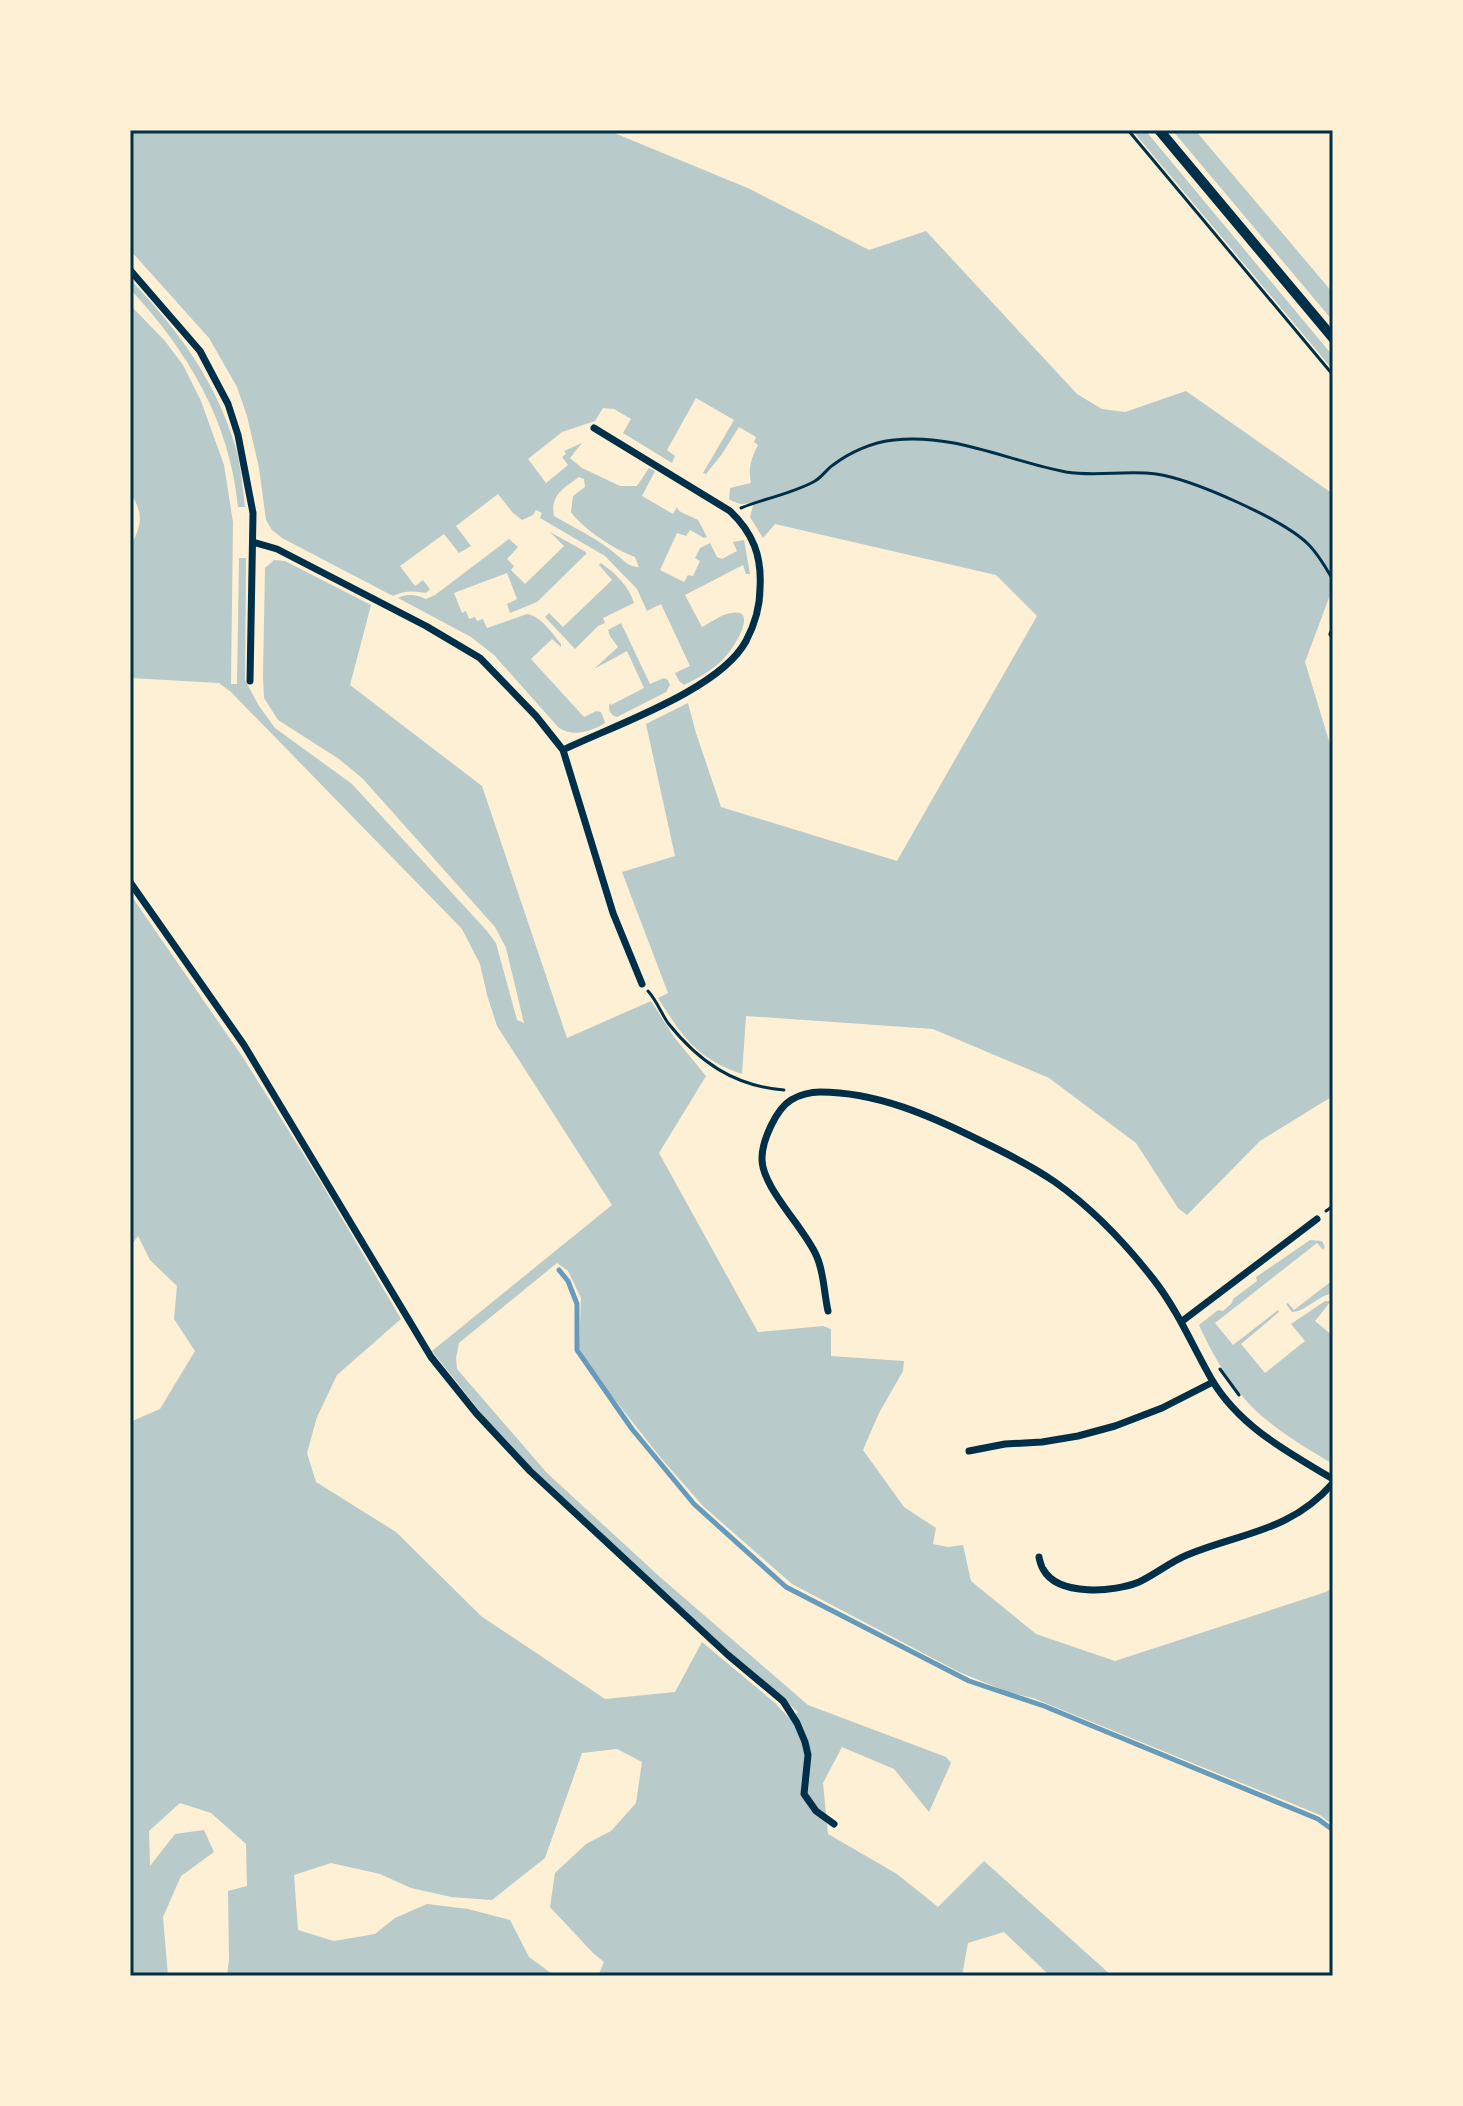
<svg xmlns="http://www.w3.org/2000/svg" width="1463" height="2106" viewBox="0 0 1463 2106" font-family="Rubik,sans-serif">
<rect width="100%" height="100%" fill="#fdf0d5"/>
<!-- green -->
<path fill="#b9caca" fill-rule="evenodd" d="M 130,130 L 607,130 L 750,189 L 869,250 L 926,231 L 1077,394 L 1102,409 L 1125,412 L 1186,391 L 1333,494 L 1333,587 L 1305,662 L 1333,754 L 1333,1096 L 1260,1141 L 1187,1215 L 1178,1208 L 1136,1143 L 1049,1078 L 933,1029 L 746,1016 L 742,1074 C 697,1059 682,1036 658,998 L 668,993 L 622,872 L 675,856 L 646,724 L 688,703 L 696,733 L 721,807 L 897,861 L 1037,616 L 996,575 L 775,524 L 763,538 L 750,517 L 754,502 C 743,505 739,505 729,499 L 730,488 L 751,483 C 748,469 751,458 758,445 L 754,442 L 756,437 L 739,427 L 722,454 L 706,474 L 703,473 L 734,420 L 696,398 L 667,450 L 675,456 L 672,463 L 623,433 L 631,419 L 614,409 L 603,408 L 595,421 L 562,432 L 528,459 L 546,483 L 568,465 L 562,457 L 566,454 L 564,451 L 582,443 L 570,458 L 582,468 L 620,486 L 637,486 L 649,468 L 655,471 L 642,496 L 673,514 L 677,507 L 679,511 L 698,520 L 707,537 L 704,538 L 690,530 L 686,536 L 677,533 L 660,570 L 684,582 L 688,575 L 693,576 L 700,561 L 695,558 L 700,548 L 710,543 L 717,557 L 722,559 L 737,551 L 733,542 L 744,540 L 750,574 L 746,574 L 743,565 L 685,595 L 702,627 C 710,623 722,614 731,613 C 760,607 733,649 726,656 C 715,669 700,677 684,685 L 679,681 L 675,673 L 690,666 L 661,604 L 647,611 L 637,589 L 605,556 L 540,518 L 542,513 L 536,510 L 533,515 L 522,520 L 513,513 L 498,494 L 456,526 L 471,546 L 459,553 L 444,534 L 400,566 L 415,586 L 423,580 L 430,589 L 426,593 C 414,591 405,590 393,596 L 282,538 L 272,530 L 266,520 L 259,468 L 247,416 L 237,387 L 209,338 L 130,250 ZM 579,477 L 584,479 L 585,487 L 573,496 L 571,512 C 584,530 614,549 635,557 L 639,567 C 628,567 625,561 617,555 C 598,539 575,528 554,516 C 550,495 564,488 579,477 Z
M 1132,130 L 1145,130 L 1333,356 L 1333,370 Z
M 1172,130 L 1195,130 L 1333,293 L 1333,321 Z
M 130,279 C 179,331 217,382 237,452 C 241,470 243,489 245,507 L 238,507 C 230,422 188,351 130,289 Z
M 130,305 L 165,341 L 183,365 L 201,401 L 224,465 L 233,522 L 231,684 L 237,684 L 239,558 L 246,558 L 245,680 L 259,706 L 275,728 L 352,784 L 487,931 L 496,943 L 517,1020 L 524,1023 L 506,948 L 495,927 L 363,779 L 339,759 L 278,720 L 264,698 L 263,676 L 265,568 L 274,560 L 285,561 L 371,605 L 350,685 L 482,786 L 567,1038 L 651,1001 L 674,1037 L 706,1076 L 659,1153 L 758,1332 L 823,1326 L 831,1329 L 831,1356 L 904,1361 L 903,1371 L 879,1413 L 863,1450 L 904,1507 L 936,1528 L 933,1544 L 948,1547 L 963,1545 L 971,1581 L 1036,1634 L 1115,1661 L 1326,1592 L 1333,1587 L 1333,1825 L 1320,1815 L 1033,1698 L 1008,1692 L 959,1672 L 792,1584 L 703,1506 L 660,1457 L 601,1382 L 579,1348 L 581,1298 L 568,1271 L 557,1263 L 459,1343 L 456,1358 L 457,1369 L 547,1473 L 660,1577 L 808,1705 L 946,1757 L 951,1763 L 929,1812 L 894,1769 L 842,1747 L 823,1783 L 828,1834 L 897,1874 L 938,1907 L 984,1861 L 1112,1976 L 1050,1976 L 1004,1932 L 968,1943 L 962,1976 L 598,1976 L 604,1962 L 593,1953 L 550,1907 L 555,1873 L 586,1844 L 611,1831 L 636,1803 L 642,1762 L 617,1749 L 582,1753 L 545,1858 L 492,1900 L 451,1897 L 411,1888 L 380,1874 L 331,1863 L 294,1875 L 298,1930 L 334,1941 L 375,1934 L 395,1918 L 427,1904 L 468,1909 L 510,1920 L 529,1957 L 555,1976 L 227,1976 L 229,1959 L 228,1891 L 247,1886 L 246,1844 L 211,1813 L 180,1803 L 149,1831 L 150,1866 L 175,1834 L 204,1830 L 214,1852 L 181,1876 L 163,1917 L 168,1976 L 130,1976 L 130,1422 L 160,1409 L 195,1351 L 174,1319 L 177,1286 L 150,1260 L 138,1236 L 130,1247 L 130,894 L 244,1059 L 320,1181 L 401,1319 L 337,1375 L 317,1417 L 307,1453 L 316,1482 L 396,1532 L 481,1616 L 605,1699 L 675,1692 L 702,1642 L 775,1703 L 790,1719 L 798,1712 L 705,1630 L 557,1493 L 498,1434 L 432,1351 L 612,1205 L 497,1026 L 487,995 L 480,964 L 462,929 L 231,692 L 219,683 L 130,678 L 130,546 C 143,525 143,512 130,492 Z
M 550,532 L 586,552 L 586,554 L 537,602 L 510,613 L 507,604 L 517,599 L 507,573 L 454,593 L 462,613 L 466,611 L 469,619 L 475,617 L 477,621 L 483,619 L 487,628 L 527,614 C 541,616 552,633 561,644 L 561,647 L 552,639 L 531,659 L 584,717 L 596,711 L 601,712 L 605,722 L 604,724 C 588,732 575,737 559,728 L 494,655 L 471,637 L 398,598 C 407,593 417,595 426,599 L 435,595 L 509,539 L 518,547 L 507,559 L 514,566 L 511,570 L 525,584 L 564,546 Z
M 601,563 C 615,573 629,586 634,603 L 603,618 L 605,623 L 598,626 L 575,649 L 545,617 L 549,613 L 563,627 L 612,580 L 599,565 Z
M 621,623 L 650,684 L 664,678 L 668,680 L 670,685 L 666,692 L 617,717 C 611,716 607,709 610,703 L 611,705 L 644,688 L 627,651 L 594,669 L 618,647 L 610,636 L 608,630 Z
M 1310,1240 L 1322,1241 L 1325,1247 L 1323,1250 L 1317,1243 L 1215,1323 L 1233,1345 L 1278,1310 L 1279,1312 L 1241,1344 L 1265,1373 L 1305,1341 L 1291,1324 L 1325,1301 L 1331,1301 L 1315,1321 L 1333,1336 L 1333,1464 C 1311,1451 1289,1438 1269,1422 C 1238,1398 1215,1361 1199,1325 L 1218,1310 L 1223,1311 L 1232,1303 L 1233,1299 L 1257,1281 L 1256,1277 Z
M 1333,1280 L 1333,1293 C 1317,1296 1307,1311 1292,1312 L 1286,1304 L 1288,1303 L 1294,1310 Z"/>
<g fill="none" stroke-linecap="round" stroke-linejoin="round">
<!-- stream -->
<path stroke="#669bbc" stroke-width="5" d="M 559,1270 L 568,1281 L 577,1304 L 577,1350 L 632,1429 L 694,1504 L 786,1587 L 969,1681 L 1044,1706 L 1318,1819 L 1333,1830"/>
<!-- path -->
<path stroke="#003049" stroke-width="3" d="M 1128,130 L 1333,375
M 741,508 C 765,498 792,494 815,481 C 822,477 827,469 833,465 C 850,452 873,442 894,440 C 954,433 1008,461 1066,472 C 1096,477 1126,470 1156,474 C 1192,479 1285,520 1309,545 C 1319,555 1326,568 1333,580
M 648,991 C 657,1001 661,1013 668,1023 C 699,1062 734,1086 784,1090
M 1326,1211 L 1333,1206
M 1220,1369 L 1239,1395"/>
<!-- minor -->
<path stroke="#003049" stroke-width="7" d="M 130,270 L 200,351 L 228,404 L 238,435 L 253,513 L 250,681
M 253,542 L 277,549 L 426,626 L 480,658 L 536,716 L 563,750 C 612,726 720,690 746,641 C 755,624 760,607 760,588 C 762,556 753,533 730,511 L 594,428
M 1332,634 L 1333,632
M 563,750 L 613,913 L 642,984
M 130,882 L 244,1045 L 431,1357 L 476,1413 L 530,1471 L 728,1655 L 783,1701 L 797,1723 L 805,1742 L 808,1755 L 804,1794 L 816,1811 L 834,1824
M 828,1311 C 824,1293 824,1273 817,1257 C 805,1228 761,1187 762,1158 C 762,1141 776,1109 791,1100 C 799,1095 811,1092 820,1092 C 877,1092 931,1116 981,1141 C 1006,1153 1032,1166 1055,1182 C 1093,1209 1126,1244 1154,1280 C 1178,1311 1193,1347 1212,1380 C 1240,1427 1288,1452 1333,1479
M 1181,1322 L 1317,1219
M 969,1451 L 1005,1444 L 1042,1442 L 1078,1436 L 1115,1426 L 1162,1408 L 1213,1382
M 1039,1557 C 1039,1558 1042,1569 1043,1569 C 1058,1597 1115,1592 1139,1582 C 1156,1574 1170,1562 1187,1555 C 1243,1532 1290,1532 1333,1483"/>
<!-- secondary -->
<path stroke="#003049" stroke-width="10" d="M 1159,130 L 1333,338"/>
</g>
<!-- border -->
<rect width="1463" height="2106" fill="none" stroke="#fdf0d5" stroke-width="264"/>
<rect x="132" y="132" width="1199" height="1842" fill="none" stroke="#003049" stroke-width="3"/>
</svg>
